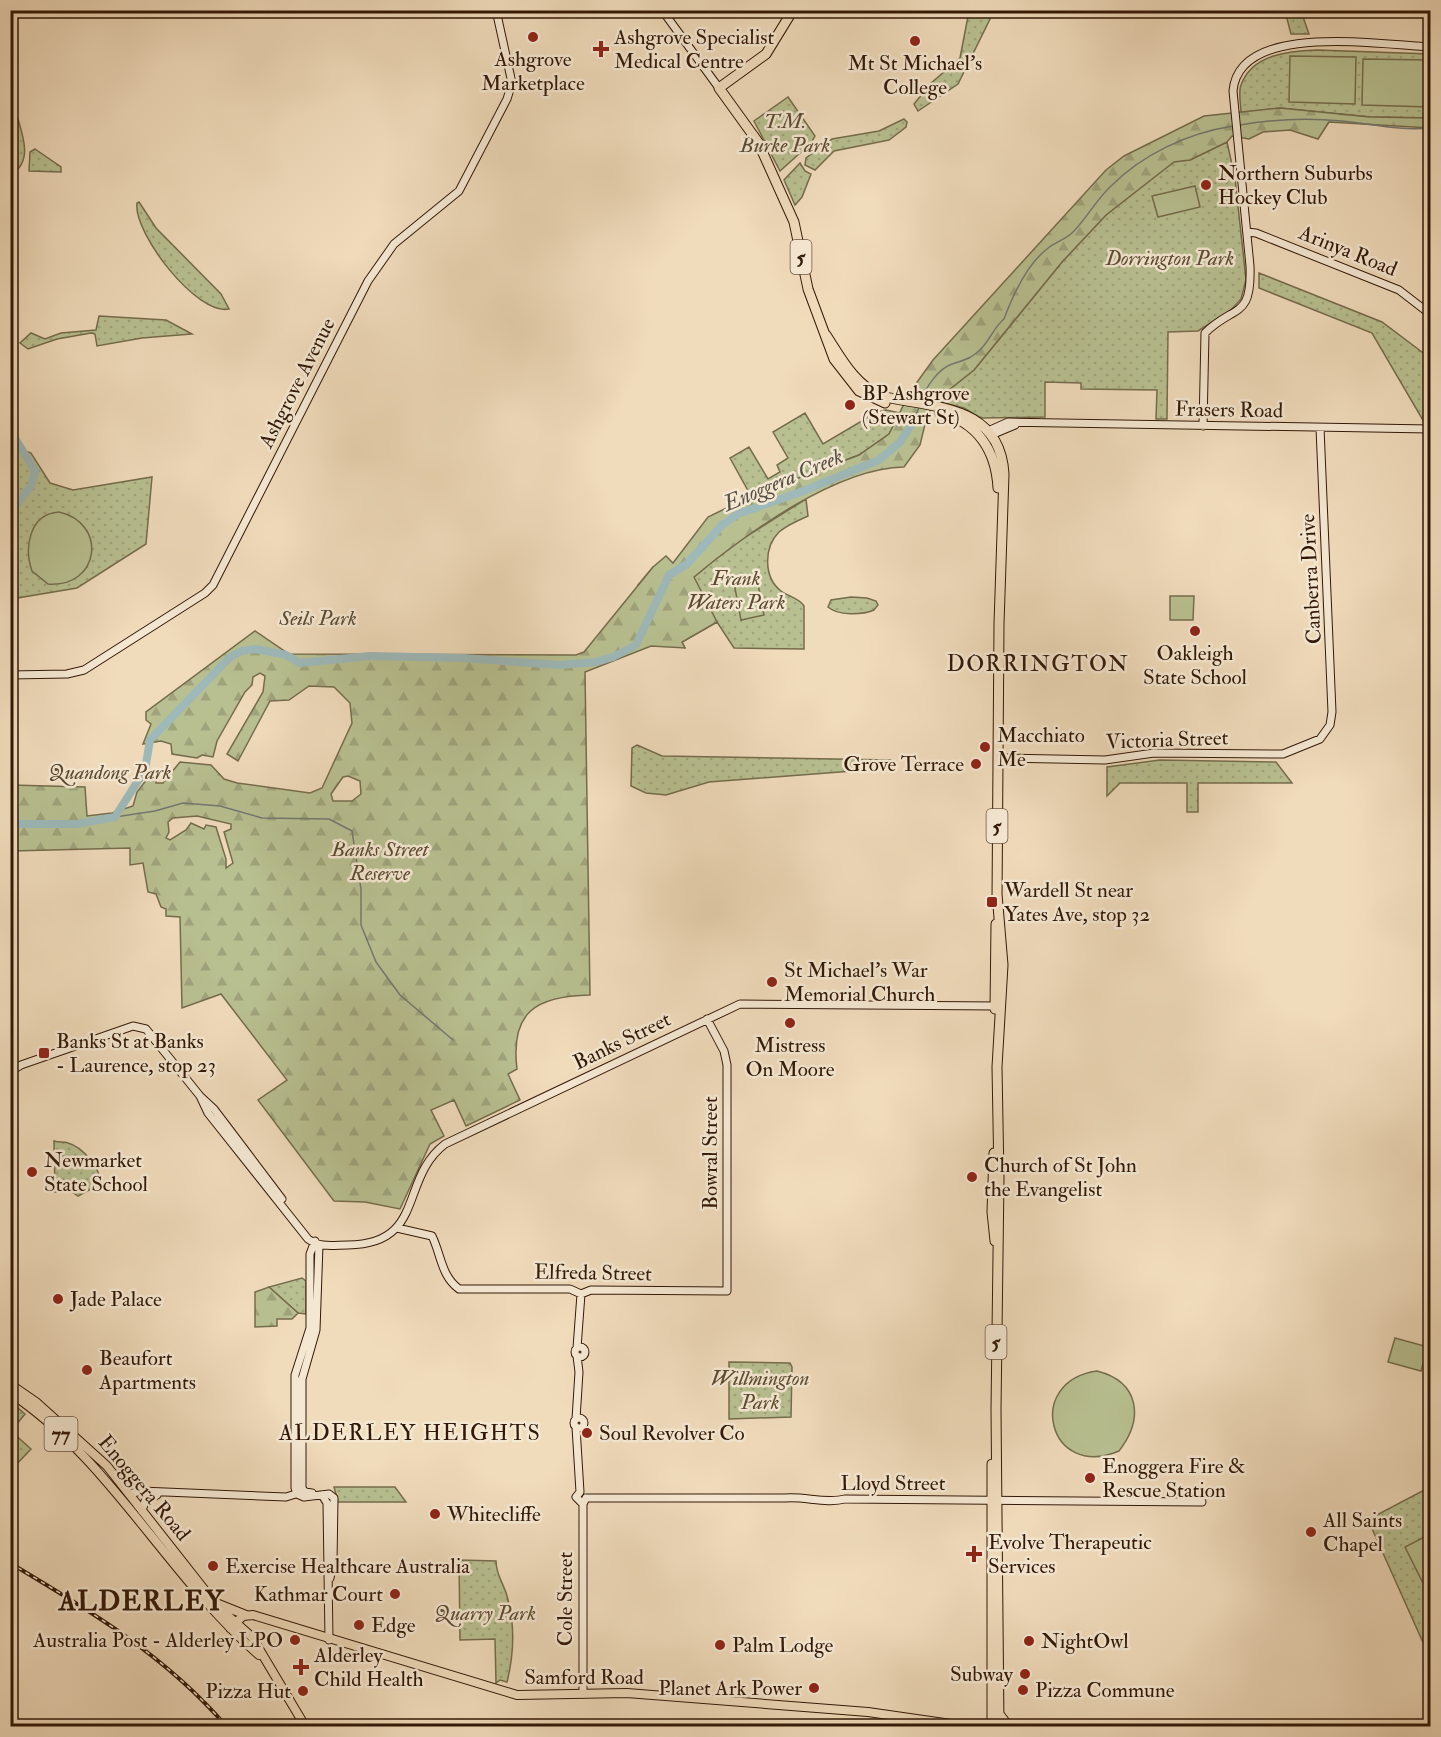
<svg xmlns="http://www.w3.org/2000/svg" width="1441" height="1737" viewBox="0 0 1441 1737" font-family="'IM FELL Double Pica',serif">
<defs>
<pattern id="green-dots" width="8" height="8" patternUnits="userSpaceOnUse" patternTransform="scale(1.5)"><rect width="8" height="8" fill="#b8c091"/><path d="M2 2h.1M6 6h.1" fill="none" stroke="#9fa47c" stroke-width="1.8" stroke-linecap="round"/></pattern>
<pattern id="forest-firs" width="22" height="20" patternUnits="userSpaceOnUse" patternTransform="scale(1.5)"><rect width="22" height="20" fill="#b8c091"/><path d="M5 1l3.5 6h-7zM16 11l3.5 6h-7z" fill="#9fa47c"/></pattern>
</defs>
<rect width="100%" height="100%" fill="#f0dbbb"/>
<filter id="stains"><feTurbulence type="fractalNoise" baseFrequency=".00333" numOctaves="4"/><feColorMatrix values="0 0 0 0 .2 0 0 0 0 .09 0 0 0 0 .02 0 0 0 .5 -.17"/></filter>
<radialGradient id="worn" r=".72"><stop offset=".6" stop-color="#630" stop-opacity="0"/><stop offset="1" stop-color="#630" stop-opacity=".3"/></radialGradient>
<!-- green -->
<path fill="url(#green-dots)" stroke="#756c4c" stroke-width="1.5" d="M 969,11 L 994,11 L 958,84 L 918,111 L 914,104 L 930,84 L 960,58 Z
M 1285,11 L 1301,11 L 1309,34 L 1291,34 Z
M 1317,50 L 1430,54 L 1430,118 L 1370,117 L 1280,108 L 1241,113 C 1241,105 1238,92 1241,85 C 1252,54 1289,51 1317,50 Z
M 788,97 L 815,136 L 811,143 L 780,171 L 754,121 Z
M 18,119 C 24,139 32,162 11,175 L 11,121 Z
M 904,119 L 907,122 L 906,127 L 889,140 L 834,151 L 815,170 L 805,165 L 806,158 L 832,139 L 879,131 Z
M 1227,142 L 1235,178 L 1246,280 L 1241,299 L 1231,310 L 1198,331 L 1168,332 L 1167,419 L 1156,419 L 1157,390 L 1081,389 L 1081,383 L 1045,382 L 1045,417 L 981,418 L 964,408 L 935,401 L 974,370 L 1062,262 L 1106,215 L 1174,161 L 1190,160 Z
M 35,149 L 61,167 L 61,172 L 29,171 L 30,152 Z
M 800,163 L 805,171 L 811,174 L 802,197 L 795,205 L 784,180 Z
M 139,202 L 156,228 L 221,294 L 229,309 C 197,316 133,233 137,203 Z
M 1259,273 L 1382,322 L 1430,358 L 1430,422 L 1424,422 L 1372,333 L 1259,288 Z
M 99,316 L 166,320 L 192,334 L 142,338 L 97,346 L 95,334 L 91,333 L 57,339 L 28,349 L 20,343 L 31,333 L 45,339 L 61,333 L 96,330 Z
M 886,410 L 900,413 L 889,434 L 859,455 L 751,496 L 730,458 L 749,447 L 768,479 L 780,472 L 777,465 L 788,458 L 773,432 L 805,413 L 823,444 L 877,412 Z
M 10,437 L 18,448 L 31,453 L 50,483 L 73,490 L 152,477 L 146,544 L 77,588 L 11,599 Z
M 806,499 L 808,516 C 799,520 787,525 779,532 C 764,547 763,577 781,591 C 789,597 799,598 804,606 L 804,649 L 734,648 L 717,622 L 682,642 L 685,648 L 638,585 L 653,567 L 694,577 L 731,546 Z
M 851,597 L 867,598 L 876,601 L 878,605 L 874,610 C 862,615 838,616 828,607 L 831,600 Z
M 637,745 L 662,756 L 890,760 L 883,765 L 866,770 L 709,782 L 666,795 L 646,793 L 631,786 L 632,748 Z
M 1160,760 L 1276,762 L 1292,783 L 1198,783 L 1198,812 L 1187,812 L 1187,783 L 1120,783 L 1107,796 L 1107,767 Z
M 54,1141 C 59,1143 63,1141 68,1143 C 83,1147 102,1170 100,1184 L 78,1196 L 72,1192 L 55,1192 Z
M 302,1278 L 306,1281 L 306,1314 L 298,1313 L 269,1287 Z
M 729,1362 L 790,1363 L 792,1367 L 791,1417 L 729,1419 Z
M 11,1402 L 25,1414 L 11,1431 L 31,1449 L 14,1467 L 10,1464 Z
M 334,1487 L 395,1487 L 406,1502 L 338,1502 Z
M 1430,1487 L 1430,1658 L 1369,1522 L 1371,1518 Z
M 459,1560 L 496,1561 C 496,1575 503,1582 507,1596 C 515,1624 514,1654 507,1682 L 500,1680 L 496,1683 L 495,1639 L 460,1640 Z"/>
<!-- forest -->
<path fill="url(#forest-firs)" stroke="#756c4c" stroke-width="1.5" fill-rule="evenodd" d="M 1280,108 L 1370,117 L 1430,118 L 1430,128 L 1329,122 L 1318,139 L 1290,130 L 1263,132 L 1249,139 L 1232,136 L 1227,142 L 1190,160 L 1174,162 L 1106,215 L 1062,262 L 974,370 L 935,401 L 927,416 L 920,445 L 904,467 C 836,468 746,534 694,577 L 717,622 L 682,642 L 685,648 L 651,646 L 585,672 L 590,995 C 536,996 510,1012 517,1069 L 508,1074 L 520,1100 L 466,1126 L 454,1100 L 431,1110 L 444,1136 L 430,1144 L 400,1209 L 365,1202 L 334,1201 L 258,1100 L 287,1080 L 221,994 L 182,1008 L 180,917 L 166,916 L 166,909 L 161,907 L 156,894 L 148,892 L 143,863 L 130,865 L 130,848 L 12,851 L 11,785 L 85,787 L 87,816 L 112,813 L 133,806 L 137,792 L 154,770 L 159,769 L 156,783 L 163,783 L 180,762 L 211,765 L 224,779 L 237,783 L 310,793 L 322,788 L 352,723 L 350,703 L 334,687 L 309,686 L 289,700 L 270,701 L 238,761 L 227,754 L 263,692 L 265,676 L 260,673 L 253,677 L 252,685 L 245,692 L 217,741 L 213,757 L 202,755 L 197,758 L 172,754 L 171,744 L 161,741 L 143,744 L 151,724 L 146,720 L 146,712 L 255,631 L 289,654 L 576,655 L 584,652 L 653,567 L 666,556 L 673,563 L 708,517 L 751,496 L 859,455 L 889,434 L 910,392 L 933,360 L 1106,170 L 1124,156 L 1204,116 ZM 348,776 L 360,781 L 361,794 L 352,801 L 333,801 L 331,794 L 343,777 ZM 197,816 L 231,824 L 231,829 L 224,832 L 233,863 L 226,868 L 226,859 L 216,827 L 206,825 L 204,829 L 191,823 L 186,830 L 170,840 L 166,838 L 169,832 L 168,822 L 173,818 Z
M 269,1287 L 298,1313 L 292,1319 L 277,1319 L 277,1326 L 255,1327 L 255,1292 Z"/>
<!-- pitch -->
<path fill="#b8c091" stroke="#756c4c" stroke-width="1.5" d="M 1290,56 L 1356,57 L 1355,104 L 1289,102 Z
M 1363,59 L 1430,60 L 1430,107 L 1362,105 Z
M 1195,186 L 1200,207 L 1158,217 L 1152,196 Z
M 59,512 C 108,523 100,588 48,584 L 32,571 C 24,548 29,514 59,512 Z
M 757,579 L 764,615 L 741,620 L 734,583 Z
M 1170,596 L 1194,596 L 1193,620 L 1170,620 Z
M 1395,1338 L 1428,1347 L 1421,1371 L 1388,1362 Z
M 1097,1371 C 1140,1382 1144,1419 1119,1451 C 1048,1481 1024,1381 1097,1371 Z
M 1430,1534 L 1430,1590 L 1427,1591 L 1405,1547 Z"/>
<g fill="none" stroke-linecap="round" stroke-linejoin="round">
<!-- stream -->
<path stroke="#727972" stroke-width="1.5" d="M 1240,125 C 1274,119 1308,118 1342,121 C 1372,124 1401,131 1430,128
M 921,400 C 927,386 938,369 952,364 C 966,359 969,360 981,349 C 990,340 994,327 1004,319 C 1013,295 1027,264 1047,249 C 1055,242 1065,240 1073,232 C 1087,218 1096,200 1111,186 C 1143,154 1188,133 1233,126
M 914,421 L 919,407
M 115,817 L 155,811 L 183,803 L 220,806 L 262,818 L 329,819 L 352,831 L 361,889 L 361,925 L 376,962 L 400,995 L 453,1040"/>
<!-- river -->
<path stroke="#9db9b9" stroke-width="8" d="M 10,430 L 35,471 L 32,484 L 10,514
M 10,824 L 77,824 L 115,817 L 145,770 L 150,740 L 230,657 L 242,651 L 256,649 L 286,655 L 300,663 L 370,656 L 464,658 L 559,665 L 596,662 L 613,657 L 636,645 L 669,575 L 687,564 L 722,525 L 738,514 L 798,493 L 879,460 L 900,442 L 914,421"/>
<defs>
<path id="secondary" d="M 662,10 L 719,88
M 1247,232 L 1256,233 L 1399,290 L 1430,314
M 1203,426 L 1205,333 C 1234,304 1252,320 1250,266 L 1233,91 C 1239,21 1382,45 1430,47
M 988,431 L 1008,422 L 1430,429
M 991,435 L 1015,425
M 10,675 L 67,674 L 84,670 L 205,593 L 213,585 L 368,281 L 394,244 L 459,191 L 507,99 L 512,83 L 496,10
M 998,758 L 1105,760 L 1154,753 L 1283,754 L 1320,739 L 1330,725 L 1332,712 L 1320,428
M 10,1072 L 21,1065 L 133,1026 L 146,1029 L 200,1096 L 214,1109 L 282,1199
M 200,1096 L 208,1113 L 308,1239 C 320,1248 333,1245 348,1245 C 426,1244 399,1179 445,1144 L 740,1004 L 997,1006
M 397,1228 L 432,1236 C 441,1254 441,1276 459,1289 L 570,1289 L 581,1294
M 315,1241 L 310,1254 L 310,1328 L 295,1375 L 295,1488 L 297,1494 L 304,1497 L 329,1494 L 334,1498 L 333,1563 L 330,1578
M 581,1294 L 591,1290 L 727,1291 L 727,1065 L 724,1051 L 707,1019
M575 1352a5 5 0 1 1 10 0a5 5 0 1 1-10 0Z
M 577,1348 L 581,1294
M574 1423a5 5 0 1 1 10 0a5 5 0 1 1-10 0Z
M 576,1419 L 579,1372 L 577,1356
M 576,1427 L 580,1492 L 576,1497 L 583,1504
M 312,1493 L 305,1492 L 302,1488 L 302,1379 L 316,1330 L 319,1245
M 129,1494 L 141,1491 L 286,1497 L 299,1493
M 322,1495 L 327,1503 L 329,1640
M 586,1498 L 785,1498 C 804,1496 826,1504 845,1499 L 1202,1502
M 142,1511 L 145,1501 L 157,1495
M 583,1694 L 583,1504 L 586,1498"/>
<path id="primary" d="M 10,1384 L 36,1402 L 107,1466 L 218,1607 L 252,1637 L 305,1726
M 10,1393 C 109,1458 168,1576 259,1655
M 216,1603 L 246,1615
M 230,1628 L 243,1616 L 253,1615 L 517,1695 L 627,1693 L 868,1712 L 965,1726"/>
<path id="highway" d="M 793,10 L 766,54 L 719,88 L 758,142 L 794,222 L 808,289 L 834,359 L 859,391 L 885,403
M 826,335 C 841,358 855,385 881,396 C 933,408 1000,404 1004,474 L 999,624 L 997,899
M 940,413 C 978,422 996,451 998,488
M 997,894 L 1003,965 L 997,1067 L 999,1178 L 996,1410 L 999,1726
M 995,1009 L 996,924
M 994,1153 L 992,1212 L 995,1241
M 999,1714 L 1008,1726
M 992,1726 L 992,1464"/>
</defs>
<!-- secondary casing -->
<use href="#secondary" stroke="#321807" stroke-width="9"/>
<!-- primary casing -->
<use href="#primary" stroke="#321807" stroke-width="10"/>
<!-- highway casing -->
<use href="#highway" stroke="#321807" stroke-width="11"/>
<!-- secondary -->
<use href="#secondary" stroke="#f5e8d3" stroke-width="7"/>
<!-- primary -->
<use href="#primary" stroke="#f0dbbb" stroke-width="8"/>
<!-- highway -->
<use href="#highway" stroke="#f0dbbb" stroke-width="9"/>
<defs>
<path id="rail" d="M 10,1563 C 89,1610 166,1656 226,1726"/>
</defs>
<!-- rail casing -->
<use href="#rail" stroke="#321807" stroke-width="4"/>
<!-- rail -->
<use href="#rail" stroke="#f5e8d3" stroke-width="1.5" stroke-dasharray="4.5" stroke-linecap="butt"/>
</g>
<!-- markers -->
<g fill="#8f2418" stroke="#f5e8d3" stroke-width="2">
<circle cx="533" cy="37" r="6"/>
<circle cx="915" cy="41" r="6"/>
<path d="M598 40h6v6h6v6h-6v6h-6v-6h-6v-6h6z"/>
<circle cx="1206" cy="185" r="6"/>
<circle cx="850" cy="405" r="6"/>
<circle cx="1195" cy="631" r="6"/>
<circle cx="985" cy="747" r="6"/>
<circle cx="976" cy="764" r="6"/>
<rect x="986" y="896" width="12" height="12" rx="3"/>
<circle cx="772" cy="982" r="6"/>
<circle cx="790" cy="1023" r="6"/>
<rect x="38" y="1047" width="12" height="12" rx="3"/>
<circle cx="32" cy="1172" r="6"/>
<circle cx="972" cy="1177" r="6"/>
<circle cx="58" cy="1299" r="6"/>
<circle cx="87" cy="1370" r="6"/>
<circle cx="587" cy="1433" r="6"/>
<circle cx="1090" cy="1478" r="6"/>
<circle cx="435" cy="1514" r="6"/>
<circle cx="1311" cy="1532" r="6"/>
<path d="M971 1545h6v6h6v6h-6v6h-6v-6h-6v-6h6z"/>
<circle cx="213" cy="1566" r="6"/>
<circle cx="395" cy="1594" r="6"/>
<circle cx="359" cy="1625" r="6"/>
<circle cx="295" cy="1640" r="6"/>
<circle cx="1029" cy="1641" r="6"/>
<circle cx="720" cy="1645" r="6"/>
<path d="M298 1658h6v6h6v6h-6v6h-6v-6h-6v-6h6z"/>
<circle cx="1025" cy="1674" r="6"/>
<circle cx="814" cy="1688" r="6"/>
<circle cx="1023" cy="1690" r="6"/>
<circle cx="303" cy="1691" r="6"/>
</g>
<g text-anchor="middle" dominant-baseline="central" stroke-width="5" stroke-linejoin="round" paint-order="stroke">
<!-- shield labels -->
<g fill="#f5e8d3" stroke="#6c5644" stroke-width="1.5">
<rect x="790.5" y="240" width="21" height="34" rx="4.5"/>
<rect x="986.5" y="809" width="21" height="34" rx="4.5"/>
<rect x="985.5" y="1325" width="21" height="34" rx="4.5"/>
<rect x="44.5" y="1417" width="33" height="34" rx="4.5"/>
</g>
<g font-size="20" font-weight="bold" fill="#321807">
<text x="801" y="257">5</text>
<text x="997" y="826">5</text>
<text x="996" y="1342">5</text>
<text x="61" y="1434">77</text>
</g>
<!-- poi labels -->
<g font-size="21" fill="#321807" stroke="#f5e8d3" text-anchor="start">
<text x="614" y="37">Ashgrove Specialist<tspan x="614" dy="24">Medical Centre</tspan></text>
<text x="533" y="59" text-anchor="middle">Ashgrove<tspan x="533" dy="24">Marketplace</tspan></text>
<text x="915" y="63" text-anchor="middle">Mt St Michael's<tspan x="915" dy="24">College</tspan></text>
<text x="1218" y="173">Northern Suburbs<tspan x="1218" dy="24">Hockey Club</tspan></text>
<text x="862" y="393">BP Ashgrove<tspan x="862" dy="24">(Stewart St)</tspan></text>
<text x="1195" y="653" text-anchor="middle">Oakleigh<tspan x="1195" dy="24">State School</tspan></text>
<text x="997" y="735">Macchiato<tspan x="997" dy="24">Me</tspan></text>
<text x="964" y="764" text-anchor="end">Grove Terrace</text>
<text x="1004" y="890">Wardell St near<tspan x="1004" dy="24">Yates Ave, stop 32</tspan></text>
<text x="784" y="970">St Michael's War<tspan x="784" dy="24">Memorial Church</tspan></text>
<text x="56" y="1041">Banks St at Banks<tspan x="56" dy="24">- Laurence, stop 23</tspan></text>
<text x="790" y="1045" text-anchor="middle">Mistress<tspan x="790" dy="24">On Moore</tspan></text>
<text x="44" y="1160">Newmarket<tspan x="44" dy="24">State School</tspan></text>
<text x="984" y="1165">Church of St John<tspan x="984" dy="24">the Evangelist</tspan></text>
<text x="70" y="1299">Jade Palace</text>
<text x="99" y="1358">Beaufort<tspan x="99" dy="24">Apartments</tspan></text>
<text x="599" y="1433">Soul Revolver Co</text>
<text x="1102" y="1466">Enoggera Fire &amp;<tspan x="1102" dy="24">Rescue Station</tspan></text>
<text x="447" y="1514">Whitecliffe</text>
<text x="1323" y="1520">All Saints<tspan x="1323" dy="24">Chapel</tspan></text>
<text x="988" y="1542">Evolve Therapeutic<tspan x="988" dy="24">Services</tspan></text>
<text x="225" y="1566">Exercise Healthcare Australia</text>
<text x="383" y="1594" text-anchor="end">Kathmar Court</text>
<text x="371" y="1625">Edge</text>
<text x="283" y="1640" text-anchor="end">Australia Post - Alderley LPO</text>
<text x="1041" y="1641">NightOwl</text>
<text x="732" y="1645">Palm Lodge</text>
<text x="314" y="1655">Alderley<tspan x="314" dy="24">Child Health</tspan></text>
<text x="1013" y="1674" text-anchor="end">Subway</text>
<text x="802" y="1688" text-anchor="end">Planet Ark Power</text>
<text x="1035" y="1690">Pizza Commune</text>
<text x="291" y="1691" text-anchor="end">Pizza Hut</text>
</g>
<!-- park labels -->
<g font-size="21" font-style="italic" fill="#5a4a30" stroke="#f5e8d3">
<text x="785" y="121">T.M.<tspan x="785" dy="24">Burke Park</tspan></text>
<text x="1170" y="258">Dorrington Park</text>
<text x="736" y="578">Frank<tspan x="736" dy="24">Waters Park</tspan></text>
<text x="318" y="618">Seils Park</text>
<text x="110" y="772">Quandong Park</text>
<text x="380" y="849">Banks Street<tspan x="380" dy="24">Reserve</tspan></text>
<text x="760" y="1378">Willmington<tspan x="760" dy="24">Park</tspan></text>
<text x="485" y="1613">Quarry Park</text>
</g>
<!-- street labels -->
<g font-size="21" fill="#321807" stroke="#f5e8d3">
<text transform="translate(1348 251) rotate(22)">Arinya Road</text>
<text transform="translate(297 383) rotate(-63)">Ashgrove Avenue</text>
<text transform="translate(1229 410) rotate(1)">Frasers Road</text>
<text transform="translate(1311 579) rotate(-93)">Canberra Drive</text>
<text transform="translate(1167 740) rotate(-2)">Victoria Street</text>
<text transform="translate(622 1041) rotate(-26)">Banks Street</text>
<text transform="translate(710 1153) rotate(-90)">Bowral Street</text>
<text transform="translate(593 1273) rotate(1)">Elfreda Street</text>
<text x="893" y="1483">Lloyd Street</text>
<text transform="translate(144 1488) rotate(50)">Enoggera Road</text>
<text transform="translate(565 1599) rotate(-90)">Cole Street</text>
<text x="584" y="1677">Samford Road</text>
</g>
<!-- water labels -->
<g font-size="22" font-style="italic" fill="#575045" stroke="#f5e8d3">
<text transform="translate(783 480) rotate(-23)">Enoggera Creek</text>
</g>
<!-- neighbourhood labels -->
<g font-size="22" letter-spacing="1.5" fill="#321807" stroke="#f5e8d3">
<text x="1038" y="664">DORRINGTON</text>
<text x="410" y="1433">ALDERLEY HEIGHTS</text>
</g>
<!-- district labels -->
<g font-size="27" font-weight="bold" letter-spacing="1.5" fill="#321807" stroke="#f5e8d3">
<text x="142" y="1601">ALDERLEY</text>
</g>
</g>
<!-- margin -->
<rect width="1441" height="1737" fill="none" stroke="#f0dbbb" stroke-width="36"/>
<rect x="12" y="12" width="1417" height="1713" fill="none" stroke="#321807" stroke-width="3"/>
<rect x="18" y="18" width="1405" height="1701" fill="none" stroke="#321807" stroke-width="1.5"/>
<rect width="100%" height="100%" filter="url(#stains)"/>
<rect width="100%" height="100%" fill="url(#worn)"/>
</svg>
